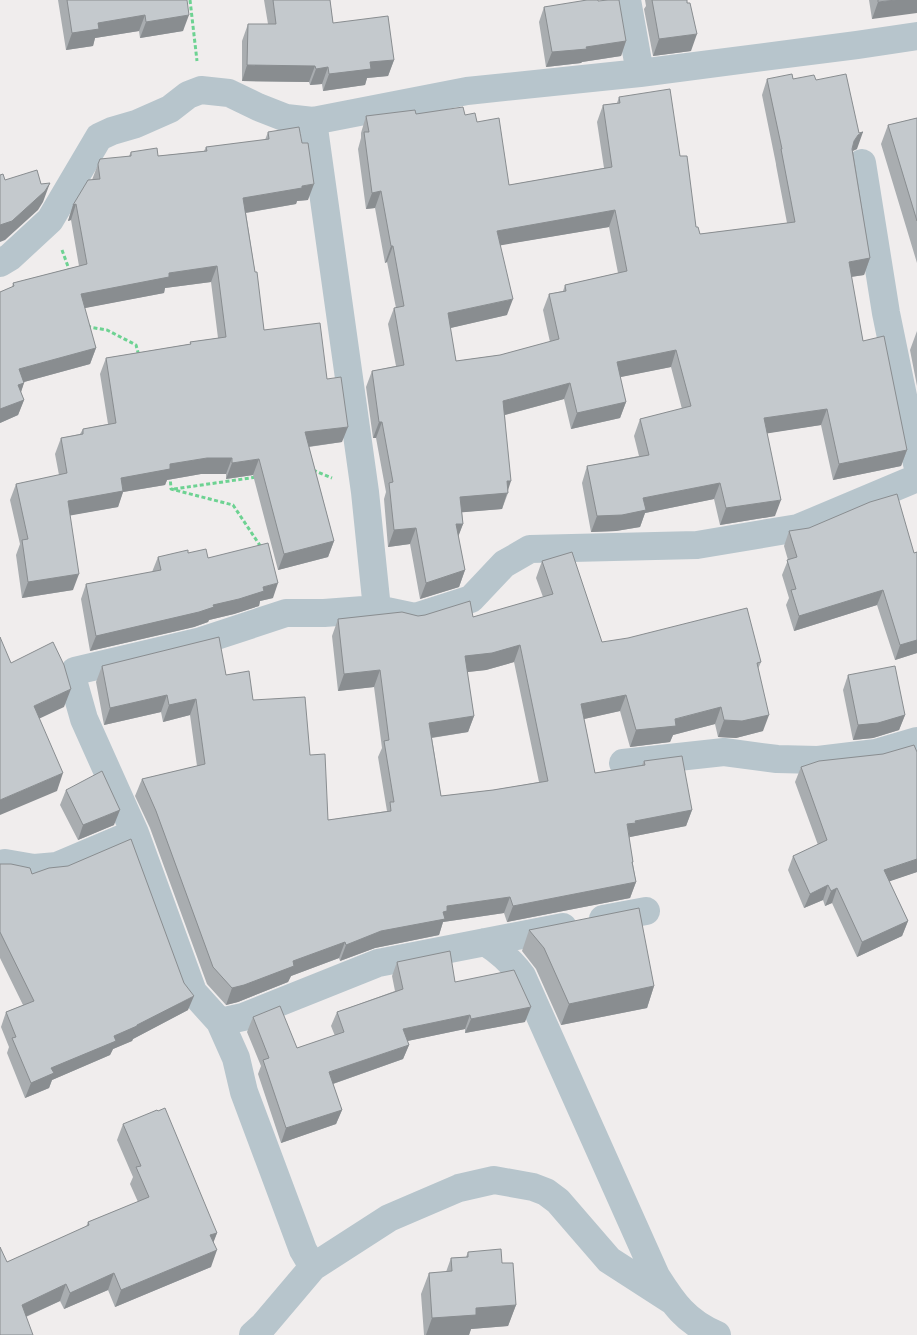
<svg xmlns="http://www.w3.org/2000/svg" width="917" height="1335" viewBox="0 0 917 1335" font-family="'Public Sans',sans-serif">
<rect width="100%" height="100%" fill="#f0eded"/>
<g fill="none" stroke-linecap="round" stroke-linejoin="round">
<!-- path -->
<path stroke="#6dd292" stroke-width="3" stroke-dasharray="4 2.5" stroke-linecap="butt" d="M 190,0 L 197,61
M 62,250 L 70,272
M 89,325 L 89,327 L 107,330 L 136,345 L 139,356
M 313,470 L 332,478
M 170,475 L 171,489 L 233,505 L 261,547
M 174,489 L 257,477"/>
<!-- minor -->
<path stroke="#b7c5cc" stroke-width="28" d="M 627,0 L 640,73
M 313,121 L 365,492 L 377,609
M 862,163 L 886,313 L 917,464
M 0,263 L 10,257 L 50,220 L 99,137 L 112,131 L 136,124 L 170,109 L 188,95 L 201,90 L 229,93 L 258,107 L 286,118 L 313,121 L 467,91 L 640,73 L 857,45 L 917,36
M 623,763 L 724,752 L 777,759 L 818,760 L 876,753 L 917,741
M 0,864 L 5,863 L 34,868 L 57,866 L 135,833
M 603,919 L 646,911
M 485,942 C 501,952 511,961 522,976 L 656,1276 C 673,1303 686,1322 717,1335
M 220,1022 L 243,1017 L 378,963 L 563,927
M 313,1267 L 303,1250 L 244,1092 L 236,1058 L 220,1022 L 193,992 L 135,833 L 84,719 L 73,680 L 75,671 L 198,642 L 286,613 L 324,613 L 377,609 L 415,617 L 471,599 L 504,564 L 530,549 L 697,545 L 798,528 L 917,478
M 253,1335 L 263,1326 L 313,1267 L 389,1218 L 459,1188 L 494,1180 L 533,1187 L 546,1192 L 558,1201 L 609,1260 L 671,1300"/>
</g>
<!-- wall -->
<path fill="#a9adb0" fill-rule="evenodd" d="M 58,0 L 187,0 L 183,31 L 140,38 L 139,31 L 95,38 L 93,46 L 66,50 Z
M 264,0 L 330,0 L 333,23 L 394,60 L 388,76 L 367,78 L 365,85 L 323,91 L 322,84 L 310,85 L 309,82 L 242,81 L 242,41 L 248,24 L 268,24 Z
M 645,0 L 687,0 L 691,51 L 653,56 L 644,9 L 646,6 Z
M 869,0 L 917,0 L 872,19 Z
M 598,1 L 626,41 L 621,56 L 582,62 L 581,63 L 546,67 L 539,22 L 544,7 Z
M 767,79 L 816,80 L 857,149 L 853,151 L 870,258 L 864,275 L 851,277 L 863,341 L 907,450 L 901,466 L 833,480 L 821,425 L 767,433 L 775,516 L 720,525 L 714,499 L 645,513 L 640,527 L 616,531 L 591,532 L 582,483 L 587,466 L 639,456 L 634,436 L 640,419 L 682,409 L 671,367 L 620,377 L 626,402 L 620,418 L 571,429 L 564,399 L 505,415 L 508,493 L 502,509 L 462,512 L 463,524 L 458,536 L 465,570 L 459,587 L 420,599 L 410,544 L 388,547 L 384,499 L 386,492 L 376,438 L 373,438 L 366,387 L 372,371 L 396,366 L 388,324 L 394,308 L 396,308 L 387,262 L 385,263 L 375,208 L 366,209 L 358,149 L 361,138 L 361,133 L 366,116 L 416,114 L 465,115 L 477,122 L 509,185 L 604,168 L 597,122 L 603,105 L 617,103 L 619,97 L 680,156 L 696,227 L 700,234 L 787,223 L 776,165 L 776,164 L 762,95 ZM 609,227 L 618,273 L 565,285 L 563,291 L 549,294 L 543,310 L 550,342 L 500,355 L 456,361 L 450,328 L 507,315 L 500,245 Z
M 917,118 L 917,263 L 881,144 L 888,125 Z
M 268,132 L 308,200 L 297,201 L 296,204 L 246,213 L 264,330 L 327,379 L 342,442 L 309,447 L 334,541 L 328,557 L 278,570 L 253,475 L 226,479 L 226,474 L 201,474 L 167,480 L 165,485 L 123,492 L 118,507 L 70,515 L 73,590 L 22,598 L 16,555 L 20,544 L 10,500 L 16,484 L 59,475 L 55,454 L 61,438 L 80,434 L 83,429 L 108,424 L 100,374 L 106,358 L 190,344 L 190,342 L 218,338 L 211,282 L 165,288 L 164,293 L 84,308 L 96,348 L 90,364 L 24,382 L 21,392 L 24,400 L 18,415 L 0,423 L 0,292 L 12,287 L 13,283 L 79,266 L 71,220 L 68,221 L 73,205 L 92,180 L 98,164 L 129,156 L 131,152 L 158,156 L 204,151 L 206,147 L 265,140 Z
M 917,331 L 917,386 L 910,350 Z
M 789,531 L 914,553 L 917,552 L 917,653 L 895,660 L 877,605 L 794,631 L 786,605 L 789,598 L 782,575 L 788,560 L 784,546 Z
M 188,553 L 208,558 L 273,598 L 260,601 L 259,606 L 234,614 L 209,620 L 208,622 L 194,627 L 90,651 L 81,599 L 86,584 L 152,572 L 158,557 Z
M 542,561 L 602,642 L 761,662 L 758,669 L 763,731 L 736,738 L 718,737 L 715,724 L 673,735 L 670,742 L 630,747 L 620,711 L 584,719 L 595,773 L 642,765 L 644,761 L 692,810 L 686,826 L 630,837 L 629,839 L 633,862 L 633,864 L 636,882 L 630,898 L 507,922 L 504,913 L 443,922 L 439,935 L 375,948 L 340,961 L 339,958 L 291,976 L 288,982 L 238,1002 L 226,1005 L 207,984 L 150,828 L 135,796 L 142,779 L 197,766 L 190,715 L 163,722 L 161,712 L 104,725 L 96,682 L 102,666 L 226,675 L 310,755 L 328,820 L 387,811 L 378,757 L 382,748 L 374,687 L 338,691 L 332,636 L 338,619 L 418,616 L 473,617 L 543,597 L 536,578 ZM 514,662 L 539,782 L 493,790 L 441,796 L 432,738 L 468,732 L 474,716 L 467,672 L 486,670 Z
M 848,675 L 905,715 L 899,730 L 873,738 L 853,740 L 843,690 Z
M 917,752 L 917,872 L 889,881 L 908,921 L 902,936 L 857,957 L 832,903 L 825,906 L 823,900 L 804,908 L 788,870 L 793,856 L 818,845 L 795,782 L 801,767 Z
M 66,790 L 114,825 L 78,840 L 60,805 Z
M 0,864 L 32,874 L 188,1010 L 133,1039 L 132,1041 L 113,1049 L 110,1055 L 52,1080 L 49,1088 L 25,1098 L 7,1053 L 9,1047 L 1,1027 L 6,1012 L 23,1005 L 0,958 Z
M 529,930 L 654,986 L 647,1008 L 561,1025 L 536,969 L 522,951 Z
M 397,962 L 455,982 L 525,1022 L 465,1033 L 465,1029 L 407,1041 L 409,1045 L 403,1059 L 333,1084 L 342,1110 L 336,1124 L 281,1143 L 258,1074 L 261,1066 L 247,1032 L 253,1017 L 297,1048 L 335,1036 L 331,1026 L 337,1012 L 395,991 L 392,976 Z
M 123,1124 L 217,1233 L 213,1242 L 211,1267 L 115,1307 L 108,1290 L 64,1309 L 60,1301 L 26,1317 L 7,1262 L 86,1227 L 88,1222 L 138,1202 L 130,1184 L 133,1177 L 117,1140 Z
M 468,1252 L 502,1263 L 516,1305 L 508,1326 L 471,1329 L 469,1335 L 424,1335 L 421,1294 L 429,1273 L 446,1272 L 451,1258 L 466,1257 Z"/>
<!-- shaded-wall -->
<path fill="#898d90" d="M 896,0 L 917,0 L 917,13 L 872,19 L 878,2 Z
M 145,15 L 139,31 L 95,38 L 93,46 L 66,50 L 72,33 L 98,23 Z
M 189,15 L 183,31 L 140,38 L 146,22 Z
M 697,34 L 691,51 L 653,56 L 659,39 Z
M 626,41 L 621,56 L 582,62 L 581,63 L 546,67 L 552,52 Z
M 394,60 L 388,76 L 367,78 L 365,85 L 323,91 L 329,74 L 370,62 Z
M 247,65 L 315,66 L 309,82 L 242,81 Z
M 328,67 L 322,84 L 310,85 L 316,69 Z
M 863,132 L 857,149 L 852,151 L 854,141 L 858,135 Z
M 50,183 L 43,202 L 38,210 L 5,240 L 0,242 L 0,225 Z
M 314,184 L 308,200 L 297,201 L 296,204 L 238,214 L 243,198 L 302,186 Z
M 381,191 L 375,208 L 366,209 L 372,193 Z
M 76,204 L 71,220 L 68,221 L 73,205 Z
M 615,210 L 609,227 L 491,247 L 497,231 Z
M 391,246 L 393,246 L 387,262 L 385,263 Z
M 870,258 L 864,275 L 843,278 L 849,262 Z
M 217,266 L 211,282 L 165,288 L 164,293 L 75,310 L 81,294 L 169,273 Z
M 513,299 L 507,315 L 442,330 L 448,313 Z
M 96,348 L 90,364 L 13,385 L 19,369 Z
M 676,350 L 671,367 L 611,379 L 617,362 Z
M 24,383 L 19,398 L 18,385 Z
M 570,383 L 564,399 L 497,417 L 503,401 Z
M 24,400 L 18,415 L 0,423 L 0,409 Z
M 626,402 L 620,418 L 571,429 L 577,413 Z
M 827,409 L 821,425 L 758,435 L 764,418 Z
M 379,422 L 382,422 L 376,438 L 373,438 Z
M 348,427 L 342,442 L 299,448 L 305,432 Z
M 907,450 L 901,466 L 833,480 L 839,464 Z
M 207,458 L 232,458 L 226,474 L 201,474 L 167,480 L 165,485 L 123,492 L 118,507 L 62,517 L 68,501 L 121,478 L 170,464 Z
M 259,459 L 253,475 L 226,479 L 232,463 Z
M 507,481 L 511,481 L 502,509 L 454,513 L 460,497 Z
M 720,483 L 714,499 L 645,513 L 640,527 L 616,531 L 591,532 L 597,516 L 643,498 Z
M 781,500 L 775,516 L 720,525 L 726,508 Z
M 456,524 L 463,524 L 457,540 Z
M 416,528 L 410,544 L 388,547 L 394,530 Z
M 334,541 L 328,557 L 278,570 L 284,554 Z
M 465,570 L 459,587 L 420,599 L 426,583 Z
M 79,574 L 73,590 L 22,598 L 28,582 Z
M 278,583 L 273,598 L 260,601 L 259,606 L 234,614 L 209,620 L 208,622 L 194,627 L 90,651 L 96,636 L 263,587 Z
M 883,590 L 877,605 L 794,631 L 799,616 Z
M 917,640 L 917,653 L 895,660 L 900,645 Z
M 520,645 L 514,662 L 486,670 L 459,673 L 465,656 Z
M 380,670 L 374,687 L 338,691 L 344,674 Z
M 71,689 L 64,707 L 28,724 L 34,706 Z
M 167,695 L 161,712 L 104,725 L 110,708 Z
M 626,695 L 620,711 L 575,721 L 581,704 Z
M 196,699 L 190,715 L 163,722 L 169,705 Z
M 721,707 L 715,724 L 673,735 L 670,742 L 630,747 L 636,730 Z
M 769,715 L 763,731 L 736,738 L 718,737 L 724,720 Z
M 905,715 L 899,730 L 873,738 L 853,740 L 858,725 Z
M 474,716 L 468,732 L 423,739 L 429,723 Z
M 63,773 L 57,791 L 0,815 L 0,800 Z
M 120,810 L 114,825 L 78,840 L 83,825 Z
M 692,810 L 686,826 L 630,837 L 630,839 L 627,824 L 635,821 Z
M 917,859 L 917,872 L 879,885 L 884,870 Z
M 636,882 L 630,898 L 507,922 L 513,906 Z
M 828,885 L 823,900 L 804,908 L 810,894 Z
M 837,888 L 832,903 L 825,906 L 831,891 Z
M 510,897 L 504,913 L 443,922 L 439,935 L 375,948 L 340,961 L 346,945 L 381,931 L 443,912 L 447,906 Z
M 908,921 L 902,936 L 857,957 L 862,942 Z
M 345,942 L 339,958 L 291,976 L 288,982 L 238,1002 L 226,1005 L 232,988 L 293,961 Z
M 654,986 L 647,1008 L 561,1025 L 569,1004 Z
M 194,996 L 188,1010 L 133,1039 L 132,1041 L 113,1049 L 110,1055 L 52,1080 L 49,1088 L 25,1098 L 31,1083 L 51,1068 Z
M 531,1007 L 525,1022 L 465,1033 L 471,1019 Z
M 470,1015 L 465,1029 L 398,1043 L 403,1029 Z
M 409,1045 L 403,1059 L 324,1087 L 329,1072 Z
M 342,1110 L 336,1124 L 281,1143 L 286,1128 Z
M 217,1233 L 211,1249 L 210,1235 Z
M 217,1250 L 211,1267 L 115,1307 L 121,1290 Z
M 114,1273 L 108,1290 L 64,1309 L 70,1293 Z
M 66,1284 L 60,1301 L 16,1321 L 22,1305 Z
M 516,1305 L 508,1326 L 471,1329 L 469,1335 L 426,1335 L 432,1318 L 476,1308 Z"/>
<!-- building -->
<path fill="#c4c9cd" stroke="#898d90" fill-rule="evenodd" d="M 67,0 L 187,0 L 189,15 L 146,22 L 145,15 L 98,23 L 99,29 L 72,33 Z
M 273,0 L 330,0 L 333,23 L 388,16 L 394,60 L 370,62 L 371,69 L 329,74 L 328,67 L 316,69 L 315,66 L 247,65 L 248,24 L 276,24 Z
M 587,0 L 598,0 L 598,1 L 608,0 L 619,0 L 626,41 L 586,47 L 587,49 L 552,52 L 544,7 Z
M 652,0 L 687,0 L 687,3 L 690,3 L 697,34 L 659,39 Z
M 878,0 L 896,0 L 878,2 Z
M 792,74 L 793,79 L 814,75 L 816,80 L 846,74 L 859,133 L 863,132 L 858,135 L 854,141 L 852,149 L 870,258 L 849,262 L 863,341 L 884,336 L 907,450 L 839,464 L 827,409 L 764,418 L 781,500 L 726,508 L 720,483 L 643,498 L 646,510 L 622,515 L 597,516 L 587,466 L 649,455 L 640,419 L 691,406 L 676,350 L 617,362 L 626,402 L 577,413 L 570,383 L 503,401 L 511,481 L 507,481 L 508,493 L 460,497 L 463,524 L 456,524 L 465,570 L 426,583 L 416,528 L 394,530 L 389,483 L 393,482 L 382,422 L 379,422 L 372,371 L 404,365 L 394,308 L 404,306 L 393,246 L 391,246 L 381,191 L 372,193 L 364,132 L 369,132 L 366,116 L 415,110 L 416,114 L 463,107 L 465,115 L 475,113 L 477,122 L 499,118 L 509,185 L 612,167 L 603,105 L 620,103 L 619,97 L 670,89 L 680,156 L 687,156 L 696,227 L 698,227 L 700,234 L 795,222 L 781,149 L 782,149 L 767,79 ZM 615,210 L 627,271 L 565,285 L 566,291 L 549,294 L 559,339 L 500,355 L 456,361 L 448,313 L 513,299 L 497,231 Z
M 917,118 L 917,221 L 888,125 Z
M 299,127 L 302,143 L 308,143 L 314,184 L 302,186 L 302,188 L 243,198 L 255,272 L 257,272 L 264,330 L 320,323 L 327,379 L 341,377 L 348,427 L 305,432 L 334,541 L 284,554 L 259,459 L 232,463 L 232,458 L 207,458 L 170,464 L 170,469 L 121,478 L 123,491 L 68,501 L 79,574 L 28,582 L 22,540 L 28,539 L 16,484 L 67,473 L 61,438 L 83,434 L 83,429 L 116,423 L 106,358 L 191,344 L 190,342 L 226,337 L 217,266 L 169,273 L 169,277 L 81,294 L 96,348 L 19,369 L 24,383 L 18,385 L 24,400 L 0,409 L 0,292 L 14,286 L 13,283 L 87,264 L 76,204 L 73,205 L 88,180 L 100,179 L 98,164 L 100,159 L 131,156 L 131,152 L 157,148 L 158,156 L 207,151 L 206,147 L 269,139 L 268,132 Z
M 37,170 L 41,184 L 50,183 L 45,191 L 12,221 L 0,225 L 0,175 L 3,174 L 5,180 Z
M 897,494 L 914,553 L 917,552 L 917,640 L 900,645 L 883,590 L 799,616 L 791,590 L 796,589 L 787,560 L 797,557 L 789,531 L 809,528 L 870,502 Z
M 268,543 L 278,583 L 263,587 L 264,591 L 239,599 L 213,605 L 214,607 L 199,612 L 96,636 L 86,584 L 161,570 L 158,557 L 188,550 L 188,553 L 206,549 L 208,558 Z
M 572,552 L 602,642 L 628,638 L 747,608 L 761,662 L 757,663 L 769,715 L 742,721 L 724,720 L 721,707 L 675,719 L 676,726 L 636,730 L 626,695 L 581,704 L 595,773 L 645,765 L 644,761 L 682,756 L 692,810 L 635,821 L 636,823 L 627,824 L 633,862 L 632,862 L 636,882 L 513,906 L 510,897 L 447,906 L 447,911 L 443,912 L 445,919 L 381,931 L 346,945 L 345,942 L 293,961 L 294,966 L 244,985 L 232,988 L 213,967 L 156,811 L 142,779 L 205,764 L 196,699 L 169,705 L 167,695 L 110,708 L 102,666 L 219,637 L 226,675 L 249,671 L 253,700 L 305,697 L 310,755 L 325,754 L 328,820 L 391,811 L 390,802 L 394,802 L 384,741 L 389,740 L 380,670 L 344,674 L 338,619 L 402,612 L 418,616 L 425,615 L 470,601 L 473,617 L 553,594 L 542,561 ZM 520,645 L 548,781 L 493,790 L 441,796 L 429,723 L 474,716 L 465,656 L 492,653 Z
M 0,637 L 11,663 L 53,642 L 64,665 L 71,689 L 34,706 L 63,773 L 0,800 Z
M 895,666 L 905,715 L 878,723 L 858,725 L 848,675 Z
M 914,745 L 917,752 L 917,859 L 884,870 L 908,921 L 862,942 L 837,888 L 831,891 L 828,885 L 810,894 L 793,856 L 827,840 L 801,767 L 819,761 L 883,754 Z
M 102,771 L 120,810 L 83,825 L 66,790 Z
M 131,839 L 184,983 L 194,996 L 137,1025 L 137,1026 L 114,1036 L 116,1041 L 51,1068 L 54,1073 L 31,1083 L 12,1038 L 16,1037 L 6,1012 L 34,1001 L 0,932 L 0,864 L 11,864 L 30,868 L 32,874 L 49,868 L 68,866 Z
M 639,908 L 654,986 L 569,1004 L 544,948 L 529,930 Z
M 450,951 L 455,982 L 514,970 L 531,1007 L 471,1019 L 470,1015 L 403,1029 L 409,1045 L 329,1072 L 342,1110 L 286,1128 L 263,1060 L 269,1058 L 253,1017 L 280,1006 L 297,1048 L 344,1032 L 337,1012 L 403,989 L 397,962 Z
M 165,1108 L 217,1233 L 210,1235 L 217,1250 L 121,1290 L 114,1273 L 70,1293 L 66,1284 L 22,1305 L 33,1335 L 0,1335 L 0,1247 L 7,1262 L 89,1225 L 88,1222 L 149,1197 L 136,1167 L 141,1166 L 123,1124 L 157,1110 L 158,1111 Z
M 501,1249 L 502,1263 L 513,1263 L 516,1305 L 476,1308 L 476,1315 L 432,1318 L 429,1273 L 452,1271 L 451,1258 L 468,1257 L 468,1252 Z"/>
</svg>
